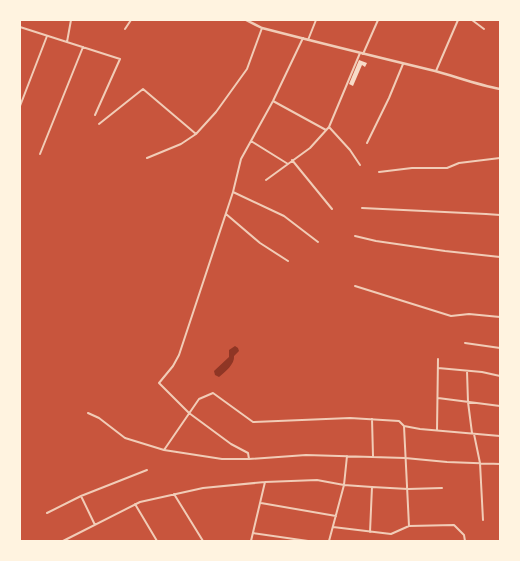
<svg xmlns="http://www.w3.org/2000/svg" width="520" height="561" viewBox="0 0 520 561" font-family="'Titillium Web',sans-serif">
<rect width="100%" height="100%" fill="#c8553d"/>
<!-- water -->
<path fill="#8f3625" d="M 235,346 L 238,348 L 239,351 L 234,356 C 235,364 225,372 219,377 L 215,375 L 214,371 L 229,357 L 229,350 Z"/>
<!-- building -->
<path fill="#f7dbc8" d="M 359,60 L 367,63 L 365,67 L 362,65 L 353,86 L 349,84 Z"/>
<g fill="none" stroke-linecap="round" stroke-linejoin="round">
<!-- minor -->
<path stroke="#f1ccb7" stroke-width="2" d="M 472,20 L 484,29
M 20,27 L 120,59 L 95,115
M 125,29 L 131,20
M 308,40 L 316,20
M 67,42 L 71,20
M 363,54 L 378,20
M 436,71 L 458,20
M 273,101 L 326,130
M 20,106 L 47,36
M 99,124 L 143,89 L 196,134
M 329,127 L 350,150 L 360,165
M 251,141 L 288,164
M 367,143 L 389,98 L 403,64
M 40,154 L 83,47
M 147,158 L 181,144 L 196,134 L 216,112 L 247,69 L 262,28
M 292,160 L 332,209
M 379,172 L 412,168 L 447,168 L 459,163 L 500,158
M 266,180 L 310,148 L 329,127 L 360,53
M 233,192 L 284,216 L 318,242
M 362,208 L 486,214 L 500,215
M 226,214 L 260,243 L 288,261
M 355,236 L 376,241 L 445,251 L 500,257
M 355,286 L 451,316 L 469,314 L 500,317
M 465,343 L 500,348
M 438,368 L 482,372 L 500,376
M 467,371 L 468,402 L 472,433
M 438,398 L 500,406
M 88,413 L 99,418 L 125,438 L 164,450 L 222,459 L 249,459 L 306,455 L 405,458 L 447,462 L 500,464
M 372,419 L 373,456
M 404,426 L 409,526
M 437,430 L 438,359
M 474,434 L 480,463 L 483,520
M 164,450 L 199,399 L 213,393 L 253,422 L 350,418 L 399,421 L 404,426 L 420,429 L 500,436
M 249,459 L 248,453 L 231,444 L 189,413 L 159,383 L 173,366 L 179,355 L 233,192 L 241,159 L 273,101 L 303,38
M 174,494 L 203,541
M 81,496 L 95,525
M 261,503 L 336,516
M 135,504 L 157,541
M 47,513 L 81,496 L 147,470
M 333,527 L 391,534 L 409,526 L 454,525 L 464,535 L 465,541
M 370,532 L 372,487
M 253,533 L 308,541
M 63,541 L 140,502 L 203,488 L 265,482 L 317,480 L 344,485 L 372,487 L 408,489 L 442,488
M 251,541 L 265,482
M 329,541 L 344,485 L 347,456"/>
<!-- tertiary -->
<path stroke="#f1ccb7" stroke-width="2.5" d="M 246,20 L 262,28 C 320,43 377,57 435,71 C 457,77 478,85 500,89"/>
</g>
<!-- border -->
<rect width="520" height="561" fill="none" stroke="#fff3e0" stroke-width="42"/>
</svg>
